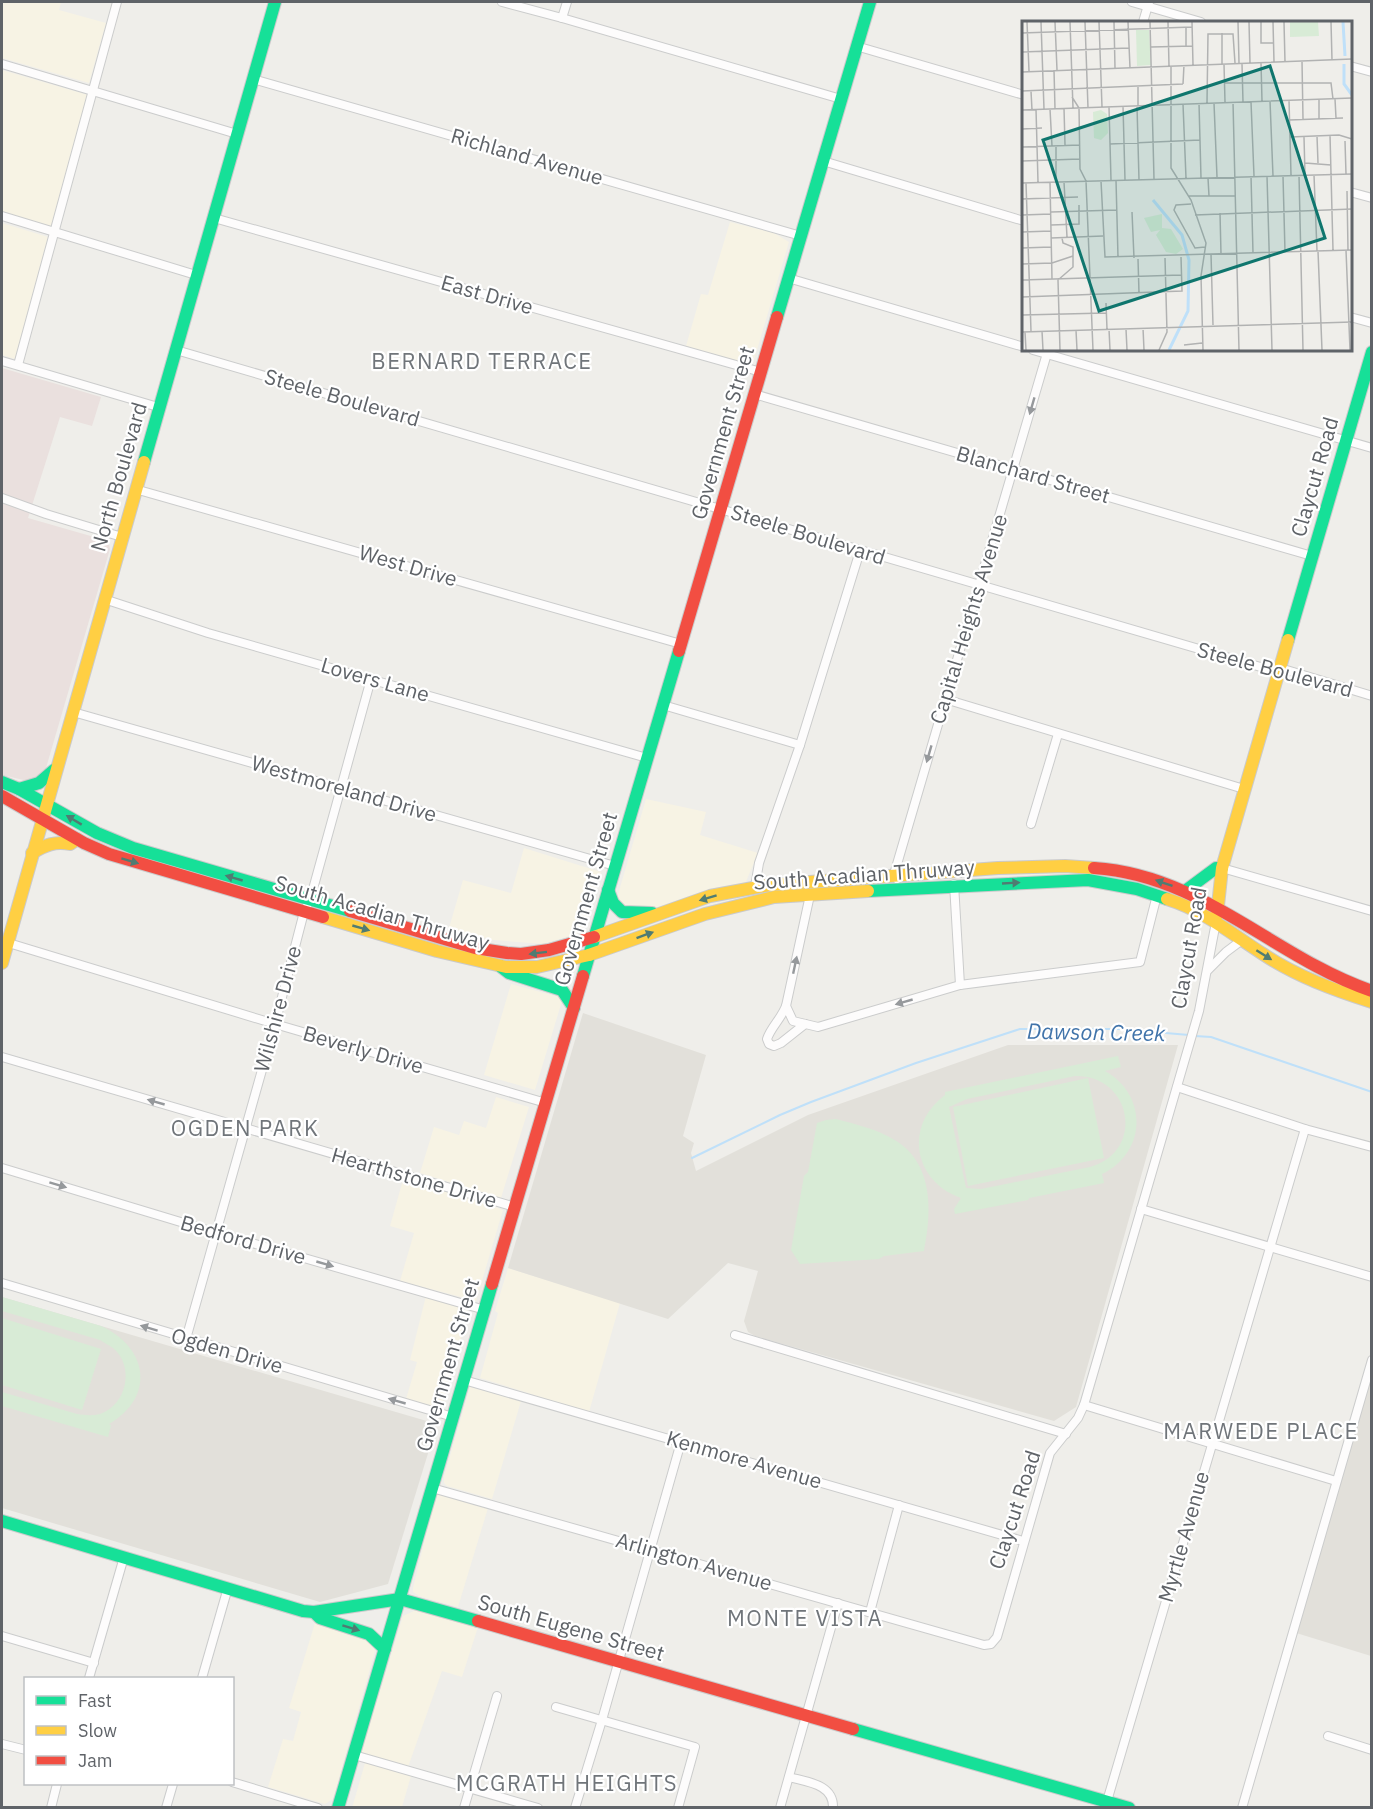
<svg xmlns="http://www.w3.org/2000/svg" width="1373" height="1809" font-family="'IBM Plex Sans',sans-serif">
<rect width="100%" height="100%" fill="#efeeea"/>
<!-- commercial -->
<g fill="#f7f3e4">
<polygon points="2,2 61,2 59,10 106,23 89,83 2,58"/>
<polygon points="2,70 88,95 51,226 2,212"/>
<polygon points="730,222 774,233 789,242 754,360 738,362 686,346 701,294 708,295"/>
<polygon points="2,223 48,237 15,359 2,355"/>
<polygon points="646,799 706,812 700,835 758,853 745,884 662,907 629,910 616,901"/>
<polygon points="524,848 601,872 586,924 576,934 543,944 493,940 449,928 463,880 511,893"/>
<polygon points="511,984 559,997 562,1001 535,1090 484,1075"/>
<polygon points="496,1097 529,1107 501,1198 420,1173 434,1127 459,1135 464,1121 486,1128"/>
<polygon points="406,1169 503,1210 476,1301 400,1281 414,1233 390,1226"/>
<polygon points="508,1268 620,1303 589,1412 480,1378 498,1313 495,1311"/>
<polygon points="426,1296 469,1311 441,1408 406,1399 417,1362 410,1360"/>
<polygon points="470,1387 521,1401 492,1499 447,1486 444,1483 444,1477"/>
<polygon points="436,1494 488,1508 458,1607 419,1596 413,1592 413,1588"/>
<polygon points="416,1610 478,1627 462,1677 442,1671 408,1767 361,1753 403,1616"/>
<polygon points="315,1623 371,1641 375,1651 333,1799 325,1804 268,1787 283,1739 293,1741 301,1712 289,1708"/>
<polygon points="365,1763 411,1776 402,1807 352,1808"/>
</g>
<!-- education -->
<g fill="#e2e0da">
<polygon points="583,1013 706,1055 683,1136 694,1143 691,1153 696,1171 808,1115 1008,1045 1178,1045 1076,1407 1054,1421 755,1336 748,1332 744,1321 758,1271 728,1263 668,1319 508,1268"/>
<polygon points="2,1297 437,1424 388,1584 320,1602 2,1508"/>
<polygon points="1371,1360 1371,1656 1293,1632"/>
</g>
<!-- medical -->
<polygon fill="#eae0de" points="2,368 101,397 92,426 60,417 28,518 108,541 110,549 46,768 39,779 28,781 2,775"/>
<!-- park -->
<g fill="#d8ebd6" fill-rule="evenodd">
<path d="M1118,1056L1121,1067L1105,1071C1148,1095 1147,1152 1102,1174L1104,1183L1029,1198L1028,1200L955,1214L954,1209L961,1198C914,1182 903,1126 945,1095V1092ZM1075,1076C1133,1075 1145,1152 1090,1167L981,1189L966,1188L949,1107L967,1099Z"/>
<polygon points="1088,1078 1104,1158 968,1186 953,1107"/>
<path d="M836,1119C855,1124 876,1129 893,1139C934,1162 932,1212 924,1251L884,1256L879,1259L800,1264L791,1250L804,1176L808,1172L817,1123L826,1120Z"/>
<path d="M2,1297L101,1326C148,1347 156,1397 109,1424L111,1425L108,1437L2,1406V1392L77,1414C85,1415 92,1416 100,1414C127,1405 135,1366 113,1348C109,1345 104,1343 100,1340L2,1311Z"/>
<polygon points="2,1318 101,1349 82,1410 2,1385"/>
</g>
<g fill="none" stroke-linecap="round" stroke-linejoin="round">
<!-- stream -->
<g stroke="#bfe0f9" stroke-width="2">
<polyline points="1195,1036 1211,1037 1372,1092"/>
<polyline points="692,1158 780,1115 811,1102 916,1063 1020,1029 1119,1029 1189,1035"/>
</g>
<!-- street casing -->
<g stroke="#cbcccc" stroke-width="10">
<g id="street">
<polyline points="502,2 562,18 841,99"/>
<polyline points="1132,2 1201,22"/>
<polyline points="562,18 567,2"/>
<polyline points="1143,22 1149,2"/>
<polyline points="856,46 1024,95"/>
<polyline points="2,64 237,134"/>
<polyline points="1350,66 1372,72"/>
<polyline points="253,79 801,236"/>
<polyline points="823,161 1024,221"/>
<polyline points="1350,192 1372,198"/>
<polyline points="2,216 196,275"/>
<polyline points="214,218 761,372"/>
<polyline points="788,278 1024,347"/>
<polyline points="1350,317 1372,323"/>
<polyline points="176,350 1264,668 1280,668 1372,696"/>
<polyline points="1033,350 1372,448"/>
<polyline points="2,361 158,407"/>
<polyline points="18,365 117,2"/>
<polyline points="754,394 1312,556"/>
<polyline points="135,489 681,644"/>
<polyline points="2,498 46,514 122,537"/>
<polyline points="104,599 208,633 647,758"/>
<polyline points="945,699 1244,789"/>
<polyline points="663,705 800,745"/>
<polyline points="73,712 615,866"/>
<polyline points="1031,824 1058,734"/>
<polyline points="1222,868 1372,911"/>
<polyline points="897,879 895,871 1048,350"/>
<polyline points="954,884 960,985"/>
<polyline points="755,887 759,863 800,745 860,551"/>
<polyline points="810,895 786,1006 793,1021 818,1027 960,985 1140,962 1157,895"/>
<polyline points="2,941 275,1024 546,1103"/>
<polyline points="1208,970 1226,952 1242,940"/>
<path d="M786,1006C781,1019 771,1027 767,1039L769,1044L774,1046L781,1043L805,1024"/>
<polyline points="2,1057 515,1207"/>
<polyline points="1177,1087 1305,1129 1372,1147"/>
<polyline points="2,1168 217,1233 485,1310"/>
<polyline points="1141,1209 1372,1277"/>
<polyline points="2,1283 453,1417"/>
<polyline points="735,1335 1066,1434"/>
<polyline points="186,1339 275,1024 304,912 310,900 371,679"/>
<polyline points="464,1380 1023,1541"/>
<polyline points="1084,1405 1336,1481"/>
<polyline points="432,1488 984,1645 991,1644 997,1637 1050,1453 1078,1418 1084,1405 1199,1011 1216,922"/>
<polyline points="870,1612 899,1505"/>
<polyline points="2,1636 94,1663"/>
<polyline points="89,1678 124,1557"/>
<polyline points="202,1678 227,1591"/>
<polyline points="556,1707 695,1747 678,1808"/>
<polyline points="1328,1736 1372,1750"/>
<polyline points="2,1744 26,1750"/>
<polyline points="354,1755 538,1808"/>
<path d="M789,1777C807,1782 834,1784 833,1808"/>
<polyline points="232,1782 318,1808"/>
<polyline points="51,1808 57,1784"/>
<polyline points="166,1808 173,1784"/>
<polyline points="464,1808 497,1696"/>
<polyline points="575,1808 602,1720 681,1442"/>
<polyline points="780,1808 838,1603"/>
<polyline points="1105,1808 1305,1129"/>
<polyline points="1242,1808 1372,1360"/>
</g>
</g>
<!-- fast casing -->
<g stroke="#cacacb" stroke-width="14">
<g id="fast">
<polyline points="777,317 870,2"/>
<polyline points="144,462 275,2"/>
<polyline points="1288,640 1372,352"/>
<polyline points="2,782 19,789 97,833 133,848 350,911"/>
<polyline points="19,789 39,783 54,770"/>
<polyline points="608,890 613,903 622,912 652,913"/>
<polyline points="868,891 1088,880 1137,889 1167,899"/>
<polyline points="1185,891 1216,868 1222,868"/>
<polyline points="500,966 509,973 562,990 574,1008"/>
<polyline points="583,976 679,651"/>
<polyline points="2,1521 303,1611 314,1612 400,1599 478,1621"/>
<polyline points="314,1612 320,1618 369,1634 385,1649"/>
<polyline points="853,1729 1129,1808"/>
<polyline points="338,1808 492,1284"/>
</g>
</g>
<!-- slow casing -->
<g stroke="#cacacb" stroke-width="14">
<g id="slow">
<path d="M32,853C45,845 55,841 70,844L77,839"/>
<path d="M1167,899C1203,910 1232,934 1263,954C1296,976 1334,990 1372,1002"/>
<polyline points="1217,915 1222,868 1288,640"/>
<polyline points="323,917 437,951 506,967 537,967 589,955"/>
<polyline points="594,937 710,896 769,885 998,868 1065,866 1094,868"/>
<polyline points="589,955 705,914 774,897 868,891"/>
<polyline points="2,963 144,462"/>
</g>
</g>
<!-- jam casing -->
<g stroke="#cacacb" stroke-width="14">
<g id="jam">
<polyline points="679,651 777,317"/>
<polyline points="2,796 84,843 109,854 323,917"/>
<path d="M1094,868C1203,875 1273,957 1372,991"/>
<polyline points="350,911 475,948 507,953 521,954 549,950 594,937"/>
<polyline points="492,1284 583,976"/>
<polyline points="478,1621 853,1729"/>
</g>
</g>
<!-- street -->
<use href="#street" stroke="#fdfcfc" stroke-width="8"/>
<!-- fast -->
<use href="#fast" stroke="#16e098" stroke-width="12"/>
<!-- slow -->
<use href="#slow" stroke="#ffcf43" stroke-width="12"/>
<!-- jam -->
<use href="#jam" stroke="#f24e42" stroke-width="12"/>
</g>
<!-- one-way arrows -->
<defs><path id="oneway-solid" d="M-6-.8H1V-3.2L6.5 0L1 3.2V.8H-6Z" transform="scale(1.5)"/></defs>
<g fill="#96999c">
<use href="#oneway-solid" transform="translate(1032 406) rotate(106)"/>
<use href="#oneway-solid" transform="translate(929 754) rotate(106)"/>
<use href="#oneway-solid" transform="translate(795 965) rotate(-78)"/>
<use href="#oneway-solid" transform="translate(904 1002) rotate(164)"/>
<use href="#oneway-solid" transform="translate(156 1102) rotate(-164)"/>
<use href="#oneway-solid" transform="translate(58 1185) rotate(17)"/>
<use href="#oneway-solid" transform="translate(325 1264) rotate(16)"/>
<use href="#oneway-solid" transform="translate(149 1328) rotate(-163)"/>
<use href="#oneway-solid" transform="translate(397 1401) rotate(-164)"/>
</g>
<g fill="#507c72">
<use href="#oneway-solid" transform="translate(74 820) rotate(-149)"/>
<use href="#oneway-solid" transform="translate(130 861) rotate(17)"/>
<use href="#oneway-solid" transform="translate(234 878) rotate(-164)"/>
<use href="#oneway-solid" transform="translate(1011 883) rotate(-3)"/>
<use href="#oneway-solid" transform="translate(1164 883) rotate(-161)"/>
<use href="#oneway-solid" transform="translate(708 898) rotate(163)"/>
<use href="#oneway-solid" transform="translate(361 928) rotate(16)"/>
<use href="#oneway-solid" transform="translate(645 935) rotate(-20)"/>
<use href="#oneway-solid" transform="translate(538 953) rotate(173)"/>
<use href="#oneway-solid" transform="translate(1264 955) rotate(32)"/>
<use href="#oneway-solid" transform="translate(351 1628) rotate(17)"/>
</g>
<g text-anchor="middle" stroke-width="4.5" stroke-linejoin="round" paint-order="stroke">
<!-- street labels -->
<g font-size="21" fill="#5f6368" stroke="#fff">
<text transform="translate(527 157) rotate(16)" y="7">Richland Avenue</text>
<text transform="translate(487 295) rotate(16)" y="7">East Drive</text>
<text transform="translate(342 398) rotate(16)" y="7">Steele Boulevard</text>
<text transform="translate(723 433) rotate(-74)" y="7">Government Street</text>
<text transform="translate(1033 475) rotate(16)" y="7">Blanchard Street</text>
<text transform="translate(119 477) rotate(-74)" y="7">North Boulevard</text>
<text transform="translate(1315 477) rotate(-74)" y="7">Claycut Road</text>
<text transform="translate(808 535) rotate(17)" y="7">Steele Boulevard</text>
<text transform="translate(408 566) rotate(16)" y="7">West Drive</text>
<text transform="translate(969 619) rotate(-73)" y="7">Capital Heights Avenue</text>
<text transform="translate(1275 670) rotate(15)" y="7">Steele Boulevard</text>
<text transform="translate(375 680) rotate(16)" y="7">Lovers Lane</text>
<text transform="translate(344 789) rotate(16)" y="7">Westmoreland Drive</text>
<text transform="translate(864 875) rotate(-4)" y="7">South Acadian Thruway</text>
<text transform="translate(586 899) rotate(-74)" y="7">Government Street</text>
<text transform="translate(382 913) rotate(16)" y="7">South Acadian Thruway</text>
<text transform="translate(1189 948) rotate(-80)" y="7">Claycut Road</text>
<text transform="translate(278 1009) rotate(-75)" y="7">Wilshire Drive</text>
<text transform="translate(363 1050) rotate(16)" y="7">Beverly Drive</text>
<text transform="translate(414 1178) rotate(16)" y="7">Hearthstone Drive</text>
<text transform="translate(243 1240) rotate(16)" y="7">Bedford Drive</text>
<text transform="translate(227 1351) rotate(16)" y="7">Ogden Drive</text>
<text transform="translate(448 1365) rotate(-74)" y="7">Government Street</text>
<text transform="translate(744 1460) rotate(16)" y="7">Kenmore Avenue</text>
<text transform="translate(1015 1510) rotate(-72)" y="7">Claycut Road</text>
<text transform="translate(1184 1537) rotate(-74)" y="7">Myrtle Avenue</text>
<text transform="translate(694 1562) rotate(16)" y="7">Arlington Avenue</text>
<text transform="translate(571 1628) rotate(16)" y="7">South Eugene Street</text>
</g>
<!-- neighbourhood labels -->
<g font-size="22" letter-spacing="1.5" fill="#70757a" stroke="#fff">
<text x="482" y="369">BERNARD TERRACE</text>
<text x="245" y="1136">OGDEN PARK</text>
<text x="1261" y="1439">MARWEDE PLACE</text>
<text x="805" y="1626">MONTE VISTA</text>
<text x="567" y="1791">MCGRATH HEIGHTS</text>
</g>
<!-- water labels -->
<g font-size="22" font-style="italic" fill="#4174aa" stroke="#fff">
<text transform="translate(1096 1032) rotate(1)" y="8">Dawson Creek</text>
</g>
</g>
<!-- overview -->
<g transform="translate(1022 21)">
<rect width="330" height="330" fill="#efeeea"/>
<path d="M268,1H296L297,15L268,16ZM114,9H127L129,44L115,45ZM79,89L85,93L86,112L79,119L72,117L71,91ZM140,193V207L149,208L161,228L154,233L144,231L134,214L138,209L129,211L122,197Z" fill="#d8ebd6"/>
<path fill="none" stroke="#bfe0f9" stroke-width="3" d="M321,1L323,35M322,43V63L330,74M131,179L160,214L167,239L166,290L147,329"/>
<path fill="none" stroke="#b1b2b2" stroke-width="1.5" d="M5,1L7,50M19,1L22,88M33,1L35,49M48,1L51,87M63,1L66,87M77,1L80,86M92,1L93,47M106,1L108,47M128,1L132,158M146,1L147,45M170,1L171,44M216,1L217,42M227,1L228,42M239,1V22H252M251,1L252,41M262,1L263,41M309,1L310,39M164,6V25M0,12L170,6M200,12V43M129,26L171,25M0,31L107,27M280,40L281,98M239,42L240,80M202,43L203,81M220,43L221,81M149,45V147L169,179L184,222L179,255L181,329M32,49L33,88M0,51L330,38M203,62H309L311,78M161,63L162,44M116,66V85M0,70L161,63M9,70L10,89M50,76L57,87L58,148L64,160L71,329M297,78V98M313,78L314,97M267,79L269,154M248,80L251,155M211,81L217,329M229,81L232,155M177,82L179,157M185,82L186,13H211L213,42M192,82L195,156M161,83L164,157M101,85L103,159M115,85L117,159M87,86L89,159M42,87L43,124M14,88L16,161M28,88L30,125M0,89L330,77M267,99L321,97M0,108L20,107M308,114L311,229M295,115L296,142M268,116L317,114L330,118M282,116L283,154M323,120L324,153M88,123L178,119M34,125V161M0,126L58,124M0,140L58,138M283,142L309,144M277,154L281,329M292,154L295,230M229,155L231,232M245,155L250,329M261,155L263,231M186,157L187,175M94,159L96,236M79,160L83,236L330,229M28,161L30,258M42,161L45,216M0,162L330,153M4,162L9,310M325,170L326,229M167,175H214M0,178L56,176M169,183L154,184L152,189L173,227L183,226M29,191L95,189M110,191L112,237M198,192L199,233M0,194L29,193M173,194L330,188M29,204L57,203V184M0,211L29,210M29,217L81,215M0,227L29,226M324,229L328,329M296,230L300,329M189,233L191,304M116,238L117,272M0,243L30,242L51,235M0,259L159,254M0,276L160,270L159,236M84,282L85,308M0,294L84,292M121,307L122,329M87,308L88,329M104,308L105,329M54,309L55,329M20,310L21,329M0,311L330,301M3,311L4,329M162,324L180,322M38,329L36,259L51,246V226L41,222L40,217M137,329L145,311L143,237"/>
<path fill="#0f766e" fill-opacity="0.15" stroke="#0f766e" stroke-width="3" d="M248,45L303,217L77,290L21,119Z"/>
<rect width="330" height="330" fill="none" stroke="#5f6368" stroke-width="3"/>
</g>
<!-- border -->
<rect width="1373" height="1809" fill="none" stroke="#5f6368" stroke-width="6"/>
<!-- legend -->
<rect x="24" y="1677" width="210" height="108" fill="#ffffff" stroke="#bfc1c3" stroke-width="1.5"/>
<rect x="36" y="1696" width="30" height="9" fill="#16e098" stroke="#bfc1c3" stroke-width="1.5"/>
<text x="78" y="1707" font-size="18" fill="#5f6368">Fast</text>
<rect x="36" y="1726" width="30" height="9" fill="#ffcf43" stroke="#bfc1c3" stroke-width="1.5"/>
<text x="78" y="1737" font-size="18" fill="#5f6368">Slow</text>
<rect x="36" y="1756" width="30" height="9" fill="#f24e42" stroke="#bfc1c3" stroke-width="1.5"/>
<text x="78" y="1767" font-size="18" fill="#5f6368">Jam</text>
</svg>
